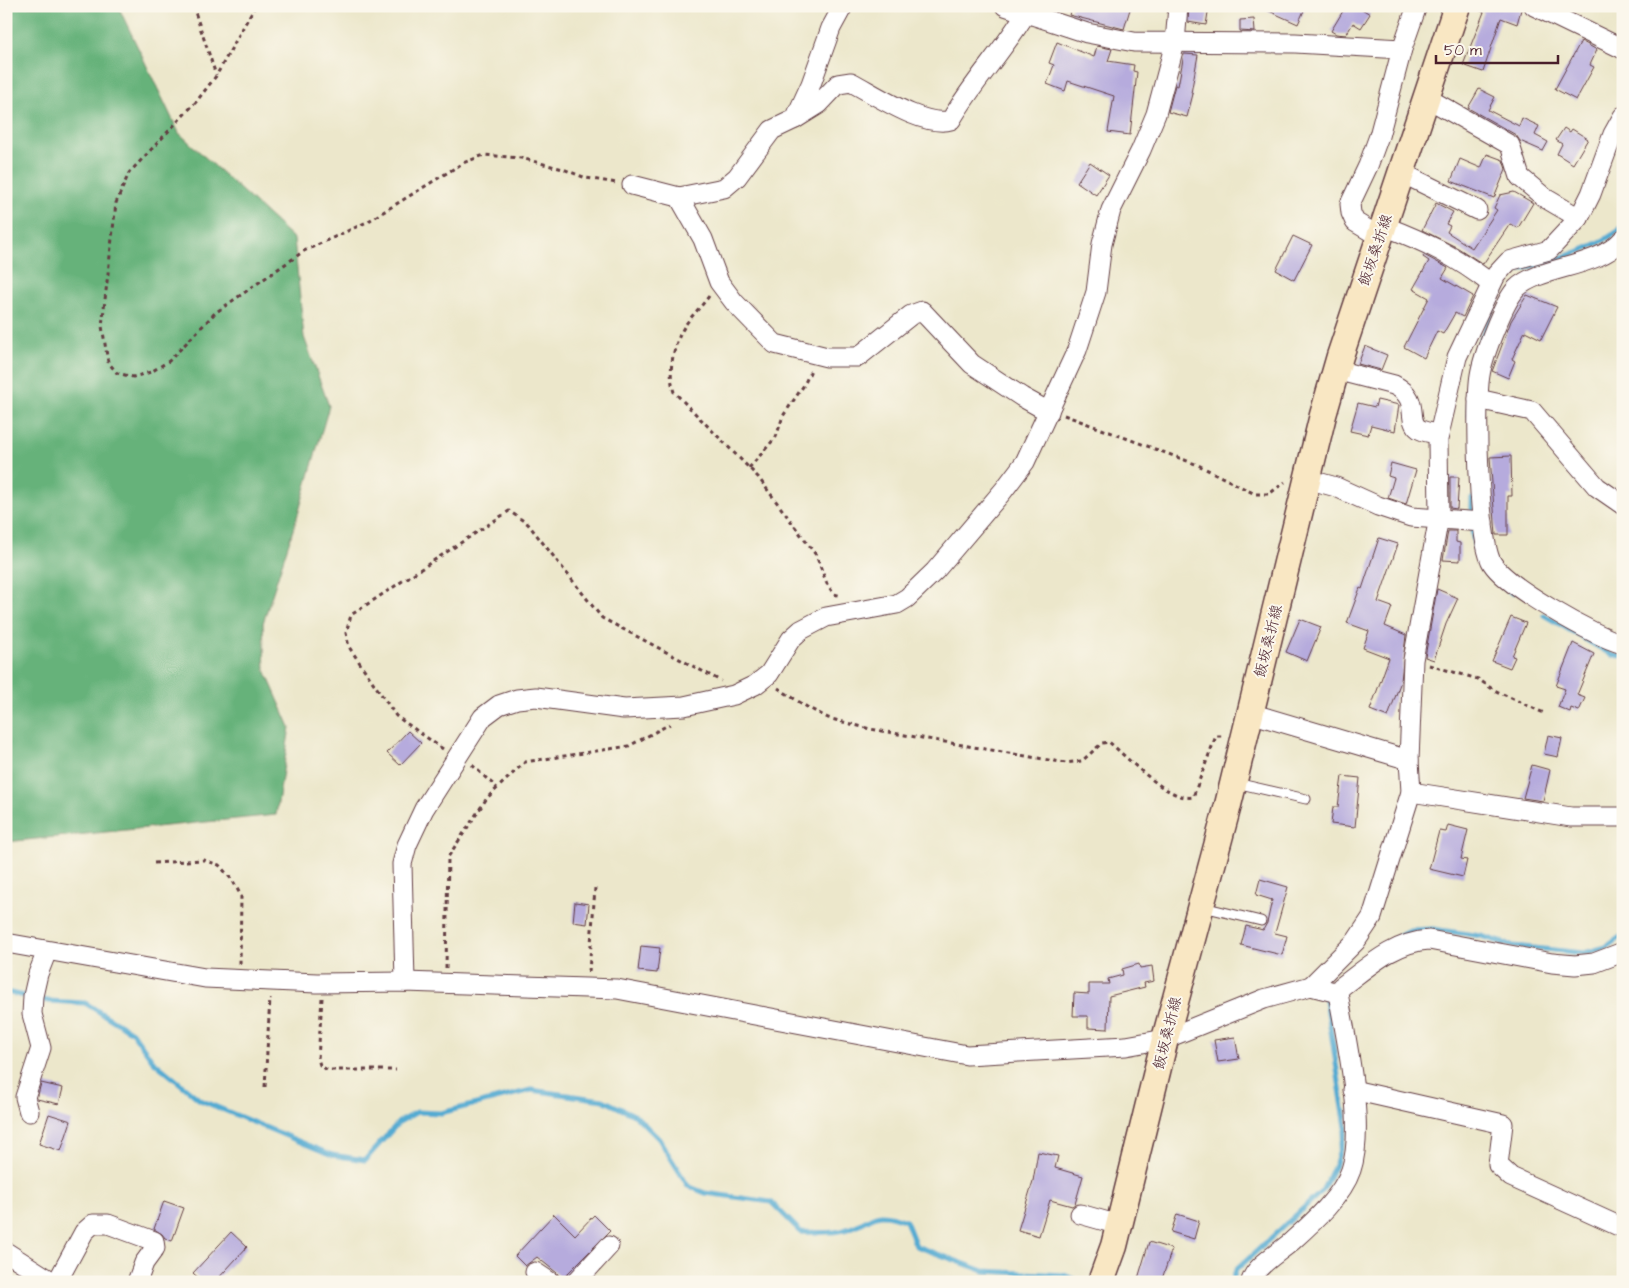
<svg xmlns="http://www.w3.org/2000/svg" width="1629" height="1288" font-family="'Architects Daughter','Klee One',sans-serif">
<rect width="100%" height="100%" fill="#fbf7ec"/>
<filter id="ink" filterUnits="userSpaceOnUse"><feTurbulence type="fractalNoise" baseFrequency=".02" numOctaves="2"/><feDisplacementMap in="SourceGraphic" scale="10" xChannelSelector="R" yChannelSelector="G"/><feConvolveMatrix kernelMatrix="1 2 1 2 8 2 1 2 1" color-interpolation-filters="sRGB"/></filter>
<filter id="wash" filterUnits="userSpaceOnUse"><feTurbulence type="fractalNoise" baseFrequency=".0096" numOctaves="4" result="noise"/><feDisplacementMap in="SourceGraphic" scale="20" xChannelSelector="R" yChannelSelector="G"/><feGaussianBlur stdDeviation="1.12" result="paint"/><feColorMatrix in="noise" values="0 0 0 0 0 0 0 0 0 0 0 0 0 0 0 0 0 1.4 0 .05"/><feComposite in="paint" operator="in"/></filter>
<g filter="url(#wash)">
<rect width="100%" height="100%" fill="#ece7cb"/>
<!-- forest -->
<polygon fill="#66b27a" stroke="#586852" points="6,6 118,6 179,133 294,239 304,337 329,406 299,511 263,623 265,670 290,727 276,815 6,842"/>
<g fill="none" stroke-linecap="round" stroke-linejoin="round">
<!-- stream -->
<g stroke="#55abd2" stroke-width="5">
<path d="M1469,415C1468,360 1484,327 1507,279L1513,272C1543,263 1601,249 1623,226"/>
<polyline points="1472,498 1472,517"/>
<path d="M1472,525C1473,560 1484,575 1512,593"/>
<polyline points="1544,615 1612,655 1623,657"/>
<polyline points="1380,948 1410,930 1433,929 1481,936 1513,946 1584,953 1606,947 1623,935"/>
<path d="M6,992L48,1001L85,1003L132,1032L153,1061L200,1100L332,1155L365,1160L399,1122L417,1112L441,1113L531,1090L603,1100L636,1116L659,1139L688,1186L705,1193L771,1202L801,1232C814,1232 832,1234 844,1230C876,1221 870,1207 906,1221L916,1246L984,1271L1064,1275L1081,1282"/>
<polyline points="1232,1282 1236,1270 1322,1191 1336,1163 1346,1127 1325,993"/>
</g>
</g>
<g id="blocks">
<!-- building -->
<g fill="#b6abdd">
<polygon points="1072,6 1131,6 1124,29 1069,15"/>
<polygon points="1189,6 1209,6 1206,25 1188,22"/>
<polygon points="1258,6 1306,6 1298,24"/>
<polygon points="1346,6 1357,6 1370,14 1361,28 1353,23 1346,35 1336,34 1331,31"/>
<polygon points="1473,6 1522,6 1517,24 1501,18 1483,72 1463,65 1484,12 1473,8"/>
<polygon points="1254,19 1255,32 1240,31 1240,20"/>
<polygon points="1581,41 1597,50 1590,65 1594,67 1576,100 1555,89"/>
<polygon points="1057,42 1094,57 1097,46 1112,49 1108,61 1134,65 1133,71 1137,72 1130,135 1108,132 1114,96 1068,81 1065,91 1047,84 1054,65 1049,63"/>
<polygon points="1184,54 1198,55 1191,93 1193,94 1187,117 1168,112 1175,85 1178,86"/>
<polygon points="1479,89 1495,97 1488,110 1519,126 1522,118 1539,126 1535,135 1548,142 1543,151 1520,141 1516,135 1468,108"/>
<polygon points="1564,128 1570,132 1572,129 1588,139 1573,164 1557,154 1562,144 1556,140"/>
<polygon points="1487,154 1503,160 1506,169 1494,198 1451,181 1460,159 1481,168"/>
<polygon points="1090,162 1109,175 1096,195 1077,182"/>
<polygon points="1514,192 1533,203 1518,228 1510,224 1483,264 1458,248 1422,230 1436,203 1453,212 1446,224 1450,226 1447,232 1472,248 1497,210 1494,208 1500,195"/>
<polygon points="1293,236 1312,245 1294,280 1276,270"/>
<polygon points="1424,255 1448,268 1442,278 1473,296 1463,317 1455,313 1443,334 1437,331 1424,358 1404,347 1429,298 1413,289 1429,261 1423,257"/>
<polygon points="1527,295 1557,307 1541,339 1525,331 1512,359 1515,361 1508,378 1492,371 1493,369 1511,321"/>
<polygon points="1365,346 1387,355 1381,370 1358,364"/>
<polygon points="1377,400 1399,405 1395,431 1371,425 1368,435 1350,431 1358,403 1375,407"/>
<polygon points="1511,456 1512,496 1508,496 1508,535 1496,535 1490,457"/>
<polygon points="1391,463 1416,470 1406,504 1388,498 1394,478 1388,476"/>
<polygon points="1450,477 1459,477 1457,509 1450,508"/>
<polygon points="1448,531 1456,531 1456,542 1460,543 1460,561 1443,560"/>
<polygon points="1379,538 1398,544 1378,602 1392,607 1385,626 1406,635 1401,681 1388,717 1370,710 1389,658 1363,648 1369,631 1347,623 1360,588 1362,589"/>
<polygon points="1437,589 1458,598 1446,624 1434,660 1425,657"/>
<polygon points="1511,617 1526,623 1512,656 1515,657 1510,668 1492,661"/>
<polygon points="1300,619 1321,627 1307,661 1286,652"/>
<polygon points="1573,643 1594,654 1577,695 1585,698 1579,711 1571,708 1570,712 1558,707 1565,689 1556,686"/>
<polygon points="408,731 421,743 400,765 387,753"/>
<polygon points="1548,735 1562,738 1558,757 1544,754"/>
<polygon points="1532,765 1550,770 1543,801 1523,798"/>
<polygon points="1342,776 1360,778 1355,827 1331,824 1333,807 1338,807"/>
<polygon points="1448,825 1468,830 1461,859 1467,860 1463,877 1429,869 1439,831 1446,832"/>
<polygon points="1260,879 1288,887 1275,933 1287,936 1282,955 1241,945 1246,926 1263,930 1267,923 1272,900 1256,895"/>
<polygon points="575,902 589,904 587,924 573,922"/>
<polygon points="641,946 660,948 657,973 638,971"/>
<polygon points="1139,964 1140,968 1152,966 1154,981 1144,983 1145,987 1109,996 1108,1029 1088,1028 1088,1016 1073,1016 1074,993 1089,994 1089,984 1109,984 1108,979 1123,975 1122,969"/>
<polygon points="1235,1037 1239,1059 1218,1062 1214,1040"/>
<polygon points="41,1083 63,1088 59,1104 37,1099"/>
<polygon points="49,1114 71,1121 61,1151 39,1144"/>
<polygon points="1038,1152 1058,1156 1055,1168 1083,1176 1075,1204 1072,1206 1050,1200 1039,1236 1018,1230 1033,1181"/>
<polygon points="164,1201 184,1208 172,1241 165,1238 162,1234 154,1229"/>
<polygon points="554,1214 575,1235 594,1215 610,1231 561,1280 557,1273 537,1257 525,1266 515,1256"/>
<polygon points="1177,1214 1199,1221 1194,1239 1171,1232"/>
<polygon points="231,1232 247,1247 215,1282 203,1282 193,1273"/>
<polygon points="1149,1242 1172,1249 1161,1282 1137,1282"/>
</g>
</g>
</g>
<g filter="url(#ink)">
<use href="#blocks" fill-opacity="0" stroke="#623d43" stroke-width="1"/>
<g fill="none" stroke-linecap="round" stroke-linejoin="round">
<!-- lane casing -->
<g stroke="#623d43" stroke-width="11">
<g id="lane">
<polyline points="1236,783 1306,799"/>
<polyline points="1203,907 1261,921"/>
</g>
</g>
<!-- street casing -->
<g stroke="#623d43" stroke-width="21">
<g id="street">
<polyline points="1005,6 1087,33 1134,42 1295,43 1402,49"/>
<polyline points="1534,6 1623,49"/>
<polyline points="1427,98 1510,145 1520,177 1545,198 1579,218"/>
<path d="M795,119L819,104L838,84L851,82C876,95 924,128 951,120C973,82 1003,51 1026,13"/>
<polyline points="1402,173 1477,210"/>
<polyline points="632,185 679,197 703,239 719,282 734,302 775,344 827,357 858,357 911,315 922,311 972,364 1022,397 1049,412"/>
<polyline points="679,197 724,188 737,177 772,130 795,119 811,84 831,28 843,6"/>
<path d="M1384,226C1423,241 1458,257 1491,284"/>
<polyline points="1380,237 1355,222 1351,213 1350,204 1368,166 1379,136 1402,49 1417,6"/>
<path d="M1623,239C1599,268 1540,266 1517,288C1504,301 1483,356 1480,375C1475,404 1478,541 1492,563C1507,587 1594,636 1623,644"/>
<path d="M1336,370L1394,385C1422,399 1405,419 1419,429C1424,432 1433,433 1439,435"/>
<polyline points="1478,399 1532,411 1597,487 1623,505"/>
<polyline points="1307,479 1336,487 1378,506 1411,517 1483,522"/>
<polyline points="1250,713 1409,760"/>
<polyline points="1411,792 1571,817 1623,817"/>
<polyline points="6,943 205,978 317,983 405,982 617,989 967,1055 1126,1046 1165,1039 1264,999 1311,986 1338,993"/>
<polyline points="405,982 402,864 407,845 424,809 483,717 499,705 517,699 536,697 624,709 684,706 734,695 755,685 769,674 791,639 801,630 826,617 897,604 907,598 935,571 1003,491 1025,462 1077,350 1096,292 1102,244 1111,210 1141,150 1156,114 1175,43 1178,6"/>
<polyline points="1311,986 1356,941 1372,917 1411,792 1409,760 1413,660 1439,517 1438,439 1457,357 1496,275 1509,261 1549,250 1579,218 1591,194 1613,134 1623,116"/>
<polyline points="1353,1090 1503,1124 1498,1165 1511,1177 1623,1228"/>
<polyline points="29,1112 25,1097 41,1048 32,1014 33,996 38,974 47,951"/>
<polyline points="1080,1214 1119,1225"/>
<polyline points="6,1252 53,1282"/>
<polyline points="535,1272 550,1282"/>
<polyline points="57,1282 84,1232 93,1224 108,1224 154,1241 155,1248 144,1263 137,1282"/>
<polyline points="576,1282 609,1246"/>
<path d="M1251,1282C1253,1267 1280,1252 1291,1242C1311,1224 1342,1197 1351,1170C1366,1126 1346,1039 1338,993L1341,987C1368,967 1394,942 1429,940L1552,963L1575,965L1594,963L1623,952"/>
</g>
</g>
<!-- secondary casing -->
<g stroke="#623d43" stroke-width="29">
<polyline id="secondary" points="1101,1282 1114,1246 1165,1039 1227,809 1323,415 1340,356 1457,6"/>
</g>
<!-- path -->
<g stroke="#623d43" stroke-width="3" stroke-dasharray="4 4" stroke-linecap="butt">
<polyline points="193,6 216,75"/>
<polyline points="255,6 216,76 196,102 129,173 116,203 102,326 108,362 117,373 133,377 151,372 169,361 215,313 304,251 367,222 463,163 484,155 521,158 563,169 586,178 617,183"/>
<path d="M709,296C702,306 693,314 686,324C674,342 667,371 674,392L758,477L816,555L827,584L834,594L841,596"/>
<polyline points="1064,415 1198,465 1255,494 1269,494 1285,482"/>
<polyline points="749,468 776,437 783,416 804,385 811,370"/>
<polyline points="1429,665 1478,679 1494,690 1546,714"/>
<path d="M778,688L807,707L828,718L870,729L1066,763L1082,761L1102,743L1109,742C1128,758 1169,802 1193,797L1216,736H1223"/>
<polyline points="443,749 396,716 349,647 346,633 351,615 509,511 528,524 602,618 721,681"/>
<polyline points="472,765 497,788"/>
<polyline points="154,863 204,860 219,865 233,881 241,896 240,964"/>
<polyline points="446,968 448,857 487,798 525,762 629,746 670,724"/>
<polyline points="589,972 595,888"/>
<polyline points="322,998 318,1059 320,1065 327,1070 396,1070"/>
<polyline points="265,1087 270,998"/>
</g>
<!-- lane -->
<use href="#lane" stroke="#fff" stroke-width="9"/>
<!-- street -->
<use href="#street" stroke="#fff" stroke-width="19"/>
<!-- secondary -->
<use href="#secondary" stroke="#f9e7c3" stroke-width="26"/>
</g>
</g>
<g text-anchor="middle" stroke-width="4" stroke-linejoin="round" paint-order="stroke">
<!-- street labels -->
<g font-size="15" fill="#4a1f2b" stroke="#fbf7ec">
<text transform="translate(1375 250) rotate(-71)" y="5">飯坂桑折線</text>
<text transform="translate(1268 641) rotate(-76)" y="5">飯坂桑折線</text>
<text transform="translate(1167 1033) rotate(-76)" y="5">飯坂桑折線</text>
</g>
</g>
<!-- margin -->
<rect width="1629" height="1288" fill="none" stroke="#fbf7ec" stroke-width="25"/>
<!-- scale -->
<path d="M1436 55v8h122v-8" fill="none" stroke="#4a1f2b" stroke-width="2.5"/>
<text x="1444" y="55" font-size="15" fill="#4a1f2b" stroke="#fbf7ec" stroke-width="4" paint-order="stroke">50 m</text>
</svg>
